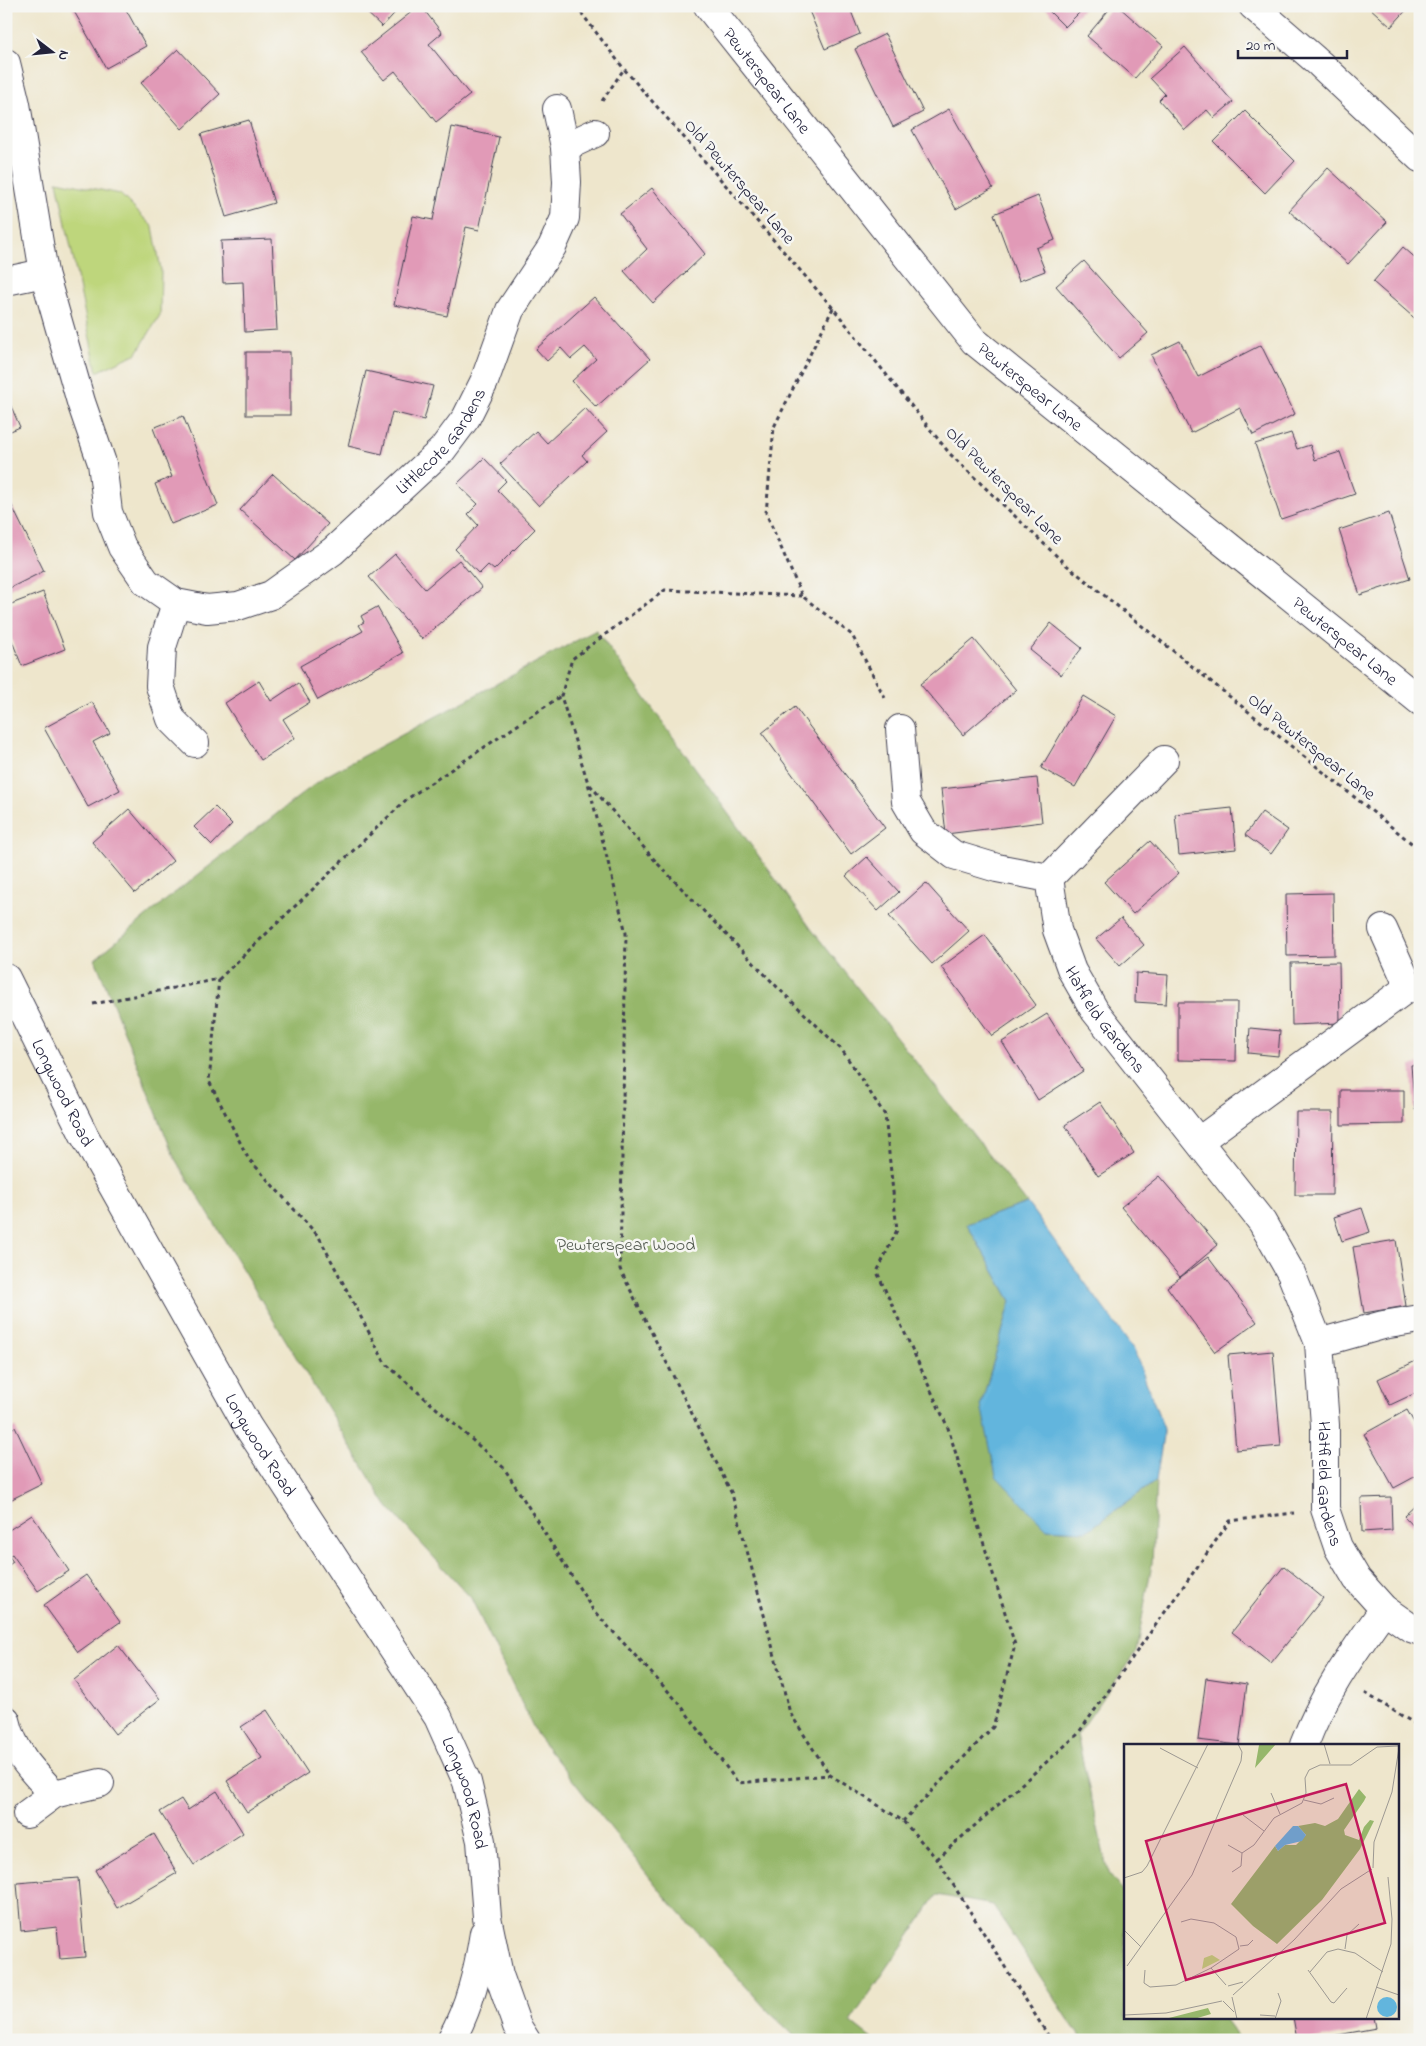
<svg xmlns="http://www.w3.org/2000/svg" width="1426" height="2046" font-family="'Indie Flower',sans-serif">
<rect width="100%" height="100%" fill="#f6f6f2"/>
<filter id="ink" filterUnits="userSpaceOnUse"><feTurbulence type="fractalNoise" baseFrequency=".02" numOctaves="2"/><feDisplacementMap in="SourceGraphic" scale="10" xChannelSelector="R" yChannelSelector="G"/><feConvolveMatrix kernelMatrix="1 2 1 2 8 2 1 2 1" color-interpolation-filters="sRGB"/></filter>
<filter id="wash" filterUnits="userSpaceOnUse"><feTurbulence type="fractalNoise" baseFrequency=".0096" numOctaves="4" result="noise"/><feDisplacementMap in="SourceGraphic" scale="20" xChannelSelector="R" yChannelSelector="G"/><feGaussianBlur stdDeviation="1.12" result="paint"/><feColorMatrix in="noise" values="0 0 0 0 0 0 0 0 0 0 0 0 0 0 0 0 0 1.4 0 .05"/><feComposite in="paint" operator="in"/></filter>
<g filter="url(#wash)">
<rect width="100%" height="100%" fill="#eee6cc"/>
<!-- green -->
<polygon fill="#bed67b" stroke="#707c5b" points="57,181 120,194 153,227 161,270 160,315 137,353 97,372"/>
<!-- forest -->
<polygon fill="#96b76b" stroke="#5c6c53" points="596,630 812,930 1027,1203 967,1224 1011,1301 981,1405 1047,1529 1087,1531 1156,1481 1152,1563 1136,1652 1077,1735 1108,1873 1125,1894 1125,2017 1223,2017 1240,2040 1082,2040 993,1905 937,1895 850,2022 873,2040 799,2040 767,2010 667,1899 537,1735 471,1598 387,1506 175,1159 95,959 172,895 324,777"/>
<!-- water -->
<polygon fill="#62b5dd" stroke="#426c8c" points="1027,1203 1134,1350 1164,1429 1156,1481 1087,1531 1047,1529 996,1476 981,1405 1011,1301 967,1224"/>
<g id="blocks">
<!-- building -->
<g fill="#e19ab7">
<polygon points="71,6 124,6 146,46 106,68"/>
<polygon points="360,6 401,6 382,27"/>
<polygon points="419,6 421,6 442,33 429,44 470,95 436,122 395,71 384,80 361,52"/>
<polygon points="807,6 849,6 860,34 825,49"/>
<polygon points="1044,6 1086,6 1065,27"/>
<polygon points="1112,6 1118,6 1163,46 1135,78 1087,36"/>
<polygon points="1368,6 1410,6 1391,27"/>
<polygon points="885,34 923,112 893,127 855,49"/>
<polygon points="1185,47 1233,102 1214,118 1207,110 1185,130 1159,100 1165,94 1150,78"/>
<polygon points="178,49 220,94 182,129 141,83"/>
<polygon points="949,109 993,188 956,209 912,130"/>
<polygon points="1245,111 1295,161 1265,193 1214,142"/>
<polygon points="249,120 274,203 226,217 201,134"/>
<polygon points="452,127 499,137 479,230 466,227 447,316 394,305 413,216 433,220"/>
<polygon points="1328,168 1387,222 1348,264 1289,211"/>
<polygon points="652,188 705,254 653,303 624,271 647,249 620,214"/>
<polygon points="1038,196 1055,240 1036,248 1045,271 1019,281 994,214"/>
<polygon points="272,239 277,330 245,332 243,282 223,283 221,241"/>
<polygon points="1403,247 1420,262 1420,323 1373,282"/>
<polygon points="1084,261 1148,333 1119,358 1056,286"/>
<polygon points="594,297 650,359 596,407 572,381 596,359 585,347 571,359 561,348 547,361 536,349"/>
<polygon points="1180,341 1198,377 1261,345 1295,414 1253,435 1240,408 1191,433 1151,355"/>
<rect x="246" y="352" width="44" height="63"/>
<polygon points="366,371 433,386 424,420 392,412 382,454 348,446"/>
<polygon points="10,404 20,427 6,433 6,406"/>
<polygon points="585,408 607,432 582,455 587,461 539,506 500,464 536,431 547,443"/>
<polygon points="183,416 218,505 171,524 155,484 172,477 153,428"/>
<polygon points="1291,433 1297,449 1310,445 1315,460 1340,452 1355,494 1281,519 1255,444"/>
<polygon points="484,458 506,481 497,490 535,529 494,570 488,565 479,574 455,549 478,525 468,514 478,504 457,484"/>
<polygon points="273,474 328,524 295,560 240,510"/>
<polygon points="9,500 44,571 6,590 6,501"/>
<polygon points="1389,513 1410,579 1360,595 1339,530"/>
<polygon points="395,554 425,589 459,560 482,588 422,639 369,577"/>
<polygon points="43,592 65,649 22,666 6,626 6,606"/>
<polygon points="377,607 403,653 318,700 300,666 363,631 359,625 364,622 361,616"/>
<polygon points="1051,623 1082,648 1061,675 1030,650"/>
<polygon points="974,639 1016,690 963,735 920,684"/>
<polygon points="259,681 271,701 298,683 310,702 283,719 295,738 261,760 225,703"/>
<polygon points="1083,696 1116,716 1075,787 1041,768"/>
<polygon points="92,702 110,733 93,742 120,790 88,807 44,728"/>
<polygon points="795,707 885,828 851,854 762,733"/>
<polygon points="1037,778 1042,822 946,834 941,789"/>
<polygon points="215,807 232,824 212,845 194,827"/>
<polygon points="1232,808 1236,849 1179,855 1175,814"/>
<polygon points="129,809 173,861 135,893 92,842"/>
<polygon points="1262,812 1288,830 1271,854 1245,835"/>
<polygon points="1150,841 1179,873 1133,914 1104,882"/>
<polygon points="867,857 899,892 878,911 846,876"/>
<polygon points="926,883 969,931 932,964 889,916"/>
<polygon points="1333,893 1334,955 1287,956 1286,894"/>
<polygon points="1121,918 1144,945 1120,966 1096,939"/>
<polygon points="985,935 1036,1005 992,1036 941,967"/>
<polygon points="1339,962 1340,1023 1292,1025 1291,963"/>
<polygon points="1136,973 1168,975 1166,1004 1135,1002"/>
<polygon points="1178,1002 1237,1002 1236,1061 1178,1060"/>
<polygon points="1047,1014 1083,1071 1038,1100 1002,1042"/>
<polygon points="1250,1028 1280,1031 1278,1056 1248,1053"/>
<polygon points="1420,1064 1420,1110 1415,1110 1411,1065"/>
<polygon points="1341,1090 1404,1090 1404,1124 1341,1125"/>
<polygon points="1100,1102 1134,1153 1098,1176 1065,1125"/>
<polygon points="1296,1112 1333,1112 1332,1195 1295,1195"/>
<polygon points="1159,1176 1218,1245 1180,1277 1121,1207"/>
<polygon points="1362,1208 1370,1232 1342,1241 1334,1217"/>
<polygon points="1396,1240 1406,1306 1364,1313 1353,1247"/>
<polygon points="1208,1257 1257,1322 1215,1352 1167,1287"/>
<polygon points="1273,1351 1281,1446 1236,1450 1228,1355"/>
<polygon points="1420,1359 1420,1391 1390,1405 1378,1379"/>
<polygon points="1407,1410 1420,1433 1420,1474 1394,1488 1364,1434"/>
<polygon points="15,1427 42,1484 6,1502 6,1431"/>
<polygon points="1391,1497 1392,1530 1362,1532 1361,1498"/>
<polygon points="1420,1501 1420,1533 1404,1516"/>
<polygon points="32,1515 69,1571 38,1591 12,1554 9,1556 13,1562 6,1567 6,1532"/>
<polygon points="1284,1566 1323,1598 1271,1663 1232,1632"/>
<polygon points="86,1575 120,1622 78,1652 44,1605"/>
<polygon points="118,1645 160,1699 115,1734 74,1680"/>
<polygon points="1206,1678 1247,1684 1239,1745 1198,1740"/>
<polygon points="267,1710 308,1773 247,1812 227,1781 262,1758 241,1727"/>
<polygon points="217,1791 243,1833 194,1865 160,1812 181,1799 188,1810"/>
<polygon points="154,1834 177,1873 117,1908 95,1870"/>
<polygon points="78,1878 85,1957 60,1959 57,1927 21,1931 17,1883"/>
<polygon points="1293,2017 1374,2017 1376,2028 1311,2040 1297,2040"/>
</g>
</g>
</g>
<g filter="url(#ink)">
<use href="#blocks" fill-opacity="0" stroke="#413f51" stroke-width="1"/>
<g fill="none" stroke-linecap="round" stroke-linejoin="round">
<!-- minor casing -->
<g stroke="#413f51" stroke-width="30">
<g id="minor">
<path id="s1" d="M708,6L974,341L1420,701"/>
<polyline points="1253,6 1320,64 1420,158"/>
<polyline points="6,63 16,104 44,273"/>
<polyline points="565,147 595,133"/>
<path id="s2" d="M6,281L44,273L81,402L102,463L108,512L122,547L146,582L176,603L207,609L238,606L271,595L333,551L442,450L466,418L484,382L510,310L552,247L565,218L567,182L565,147L557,109"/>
<polyline points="176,603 162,647 160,686 171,719 195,743"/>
<path id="s3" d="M900,729L906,802L923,831L954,855L997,868L1049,878L1057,930L1072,971L1095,1011L1262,1222L1291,1273L1319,1343L1325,1425V1509L1338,1547L1357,1579L1384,1609L1411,1628L1420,1631"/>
<polyline points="1049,878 1164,760"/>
<polyline points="1383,929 1409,987 1420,989"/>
<path id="s4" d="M6,978L84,1135L248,1427L438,1717L467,1782L481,1841L487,1917L499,1975L517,2026L526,2040"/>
<polyline points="1199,1141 1409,987"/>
<polyline points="1319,1343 1383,1325 1420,1319"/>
<path d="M6,1720C13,1752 32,1771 54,1794"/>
<path d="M1304,1745C1323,1694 1353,1653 1384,1609"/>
<polyline points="27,1814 54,1794 100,1783"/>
<path d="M451,2040C470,2006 478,1971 484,1933"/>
</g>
</g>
<!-- path -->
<g stroke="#413f51" stroke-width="3" stroke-dasharray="4 4" stroke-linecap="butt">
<polyline points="576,6 624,69 833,308 950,454 1064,563 1420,850"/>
<polyline points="602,101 624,69"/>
<polyline points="833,308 774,427 766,513 802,596 852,635 886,700"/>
<polyline points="802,596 665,590 572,659 561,696 588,783 626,933 620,1269 732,1494 790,1713 830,1775 903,1821 937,1859 1051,2040"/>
<polyline points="590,785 658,864 779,989 842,1050 885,1115 897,1230 877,1272 948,1428 1015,1645 993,1727 903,1821"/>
<polyline points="219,979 209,1081 248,1158 319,1237 385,1363 504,1468 593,1610 679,1703 738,1783 830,1775"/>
<polyline points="93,1004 219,979 407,799 561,696"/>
<polyline points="1365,1693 1420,1727"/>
<polyline points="937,1859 1077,1735 1230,1521 1294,1513"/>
</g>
<!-- minor -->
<use href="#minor" stroke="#fff" stroke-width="28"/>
</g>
</g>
<g text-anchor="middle" stroke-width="5" stroke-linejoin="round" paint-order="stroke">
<!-- street labels -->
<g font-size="18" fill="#22223b" stroke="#f6f6f2">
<text dy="6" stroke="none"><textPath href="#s1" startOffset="95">Pewterspear Lane</textPath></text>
<text transform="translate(740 181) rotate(49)" y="6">Old Pewterspear Lane</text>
<text dy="6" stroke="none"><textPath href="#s1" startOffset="500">Pewterspear Lane</textPath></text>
<text dy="6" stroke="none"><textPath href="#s2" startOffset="732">Littlecote Gardens</textPath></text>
<text transform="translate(1005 485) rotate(45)" y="6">Old Pewterspear Lane</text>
<text dy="6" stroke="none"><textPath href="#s1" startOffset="905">Pewterspear Lane</textPath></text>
<text transform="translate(1312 746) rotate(39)" y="6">Old Pewterspear Lane</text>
<text dy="6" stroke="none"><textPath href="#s3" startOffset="399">Hatfield Gardens</textPath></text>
<text dy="6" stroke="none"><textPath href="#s4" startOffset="128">Longwood Road</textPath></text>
<text dy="6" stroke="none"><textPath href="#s4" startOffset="532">Longwood Road</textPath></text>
<text dy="6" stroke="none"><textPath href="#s3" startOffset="931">Hatfield Gardens</textPath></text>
<text dy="6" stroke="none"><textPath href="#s4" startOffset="938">Longwood Road</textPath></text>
</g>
<!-- park labels -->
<g font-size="18" fill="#51584e" stroke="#f6f6f2">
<text x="626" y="1250">Pewterspear Wood</text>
</g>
</g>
<!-- overview -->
<g transform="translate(1124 1744)">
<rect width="275" height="275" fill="#eee6cc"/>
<path d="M88,211L96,216L78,225L80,214Z" fill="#bed67b"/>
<path d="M135,0H152L131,24L135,1ZM235,45L242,53L240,57L220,86L221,91L235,96L240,83L246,76L250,77L236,105L198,156L153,200L129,182L107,160L151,102L154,107L161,101H172L182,91L174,82L191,79L201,82L214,75ZM84,264L87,270L70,275H41Z" fill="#96b76b"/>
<path d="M169,82H174L182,91L178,97L161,101L154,107L151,102ZM253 263a10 10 0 1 1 20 0a10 10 0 1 1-20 0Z" fill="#62b5dd"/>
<path fill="none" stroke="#9c9892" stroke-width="1" d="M200,0L206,20M36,4L74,24M147,49L156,70M180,56L197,60L210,54M119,71L140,87M104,101L118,109M249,124L250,98L268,48L275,4M108,128L117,122L118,109L130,101L150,74L178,59L182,49L181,34L185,26L196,21H227L253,3L275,2M0,134L18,128L23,122L84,0M57,178L67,175L90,179L112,193L115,205L87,224L102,241M0,186L17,203M116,202L124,201L129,196M221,205L223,191L235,180M3,222L68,131L117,17L118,8L114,0M21,226L20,239L26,243L52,241L87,224M184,226L207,258L210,259L223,244M186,228L203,208L214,205L231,209L259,228M104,242L119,238M252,243L275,251M109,251L170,196L217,145L248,125M108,253L113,275M99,257L110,268M0,271L42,269L98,257M136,271L151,272M151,275L157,257L154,249M242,275L267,200L268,175L264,133"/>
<path fill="#c2185b" fill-opacity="0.15" stroke="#c2185b" stroke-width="2.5" d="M222,40L261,179L62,236L22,97Z"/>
<rect width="275" height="275" fill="none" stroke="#22223b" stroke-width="2.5"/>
</g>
<!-- margin -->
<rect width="1426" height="2046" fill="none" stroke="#f6f6f2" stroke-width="25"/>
<!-- north arrow -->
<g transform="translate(52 52) rotate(106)" stroke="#f6f6f2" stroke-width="4" paint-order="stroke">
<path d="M0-4L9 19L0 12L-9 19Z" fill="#22223b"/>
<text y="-8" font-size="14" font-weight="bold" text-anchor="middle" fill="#22223b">N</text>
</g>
<!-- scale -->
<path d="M1238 50v8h109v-8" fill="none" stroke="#22223b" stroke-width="2.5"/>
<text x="1246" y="50" font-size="15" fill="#22223b" stroke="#f6f6f2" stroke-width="4" paint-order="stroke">20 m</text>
</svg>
